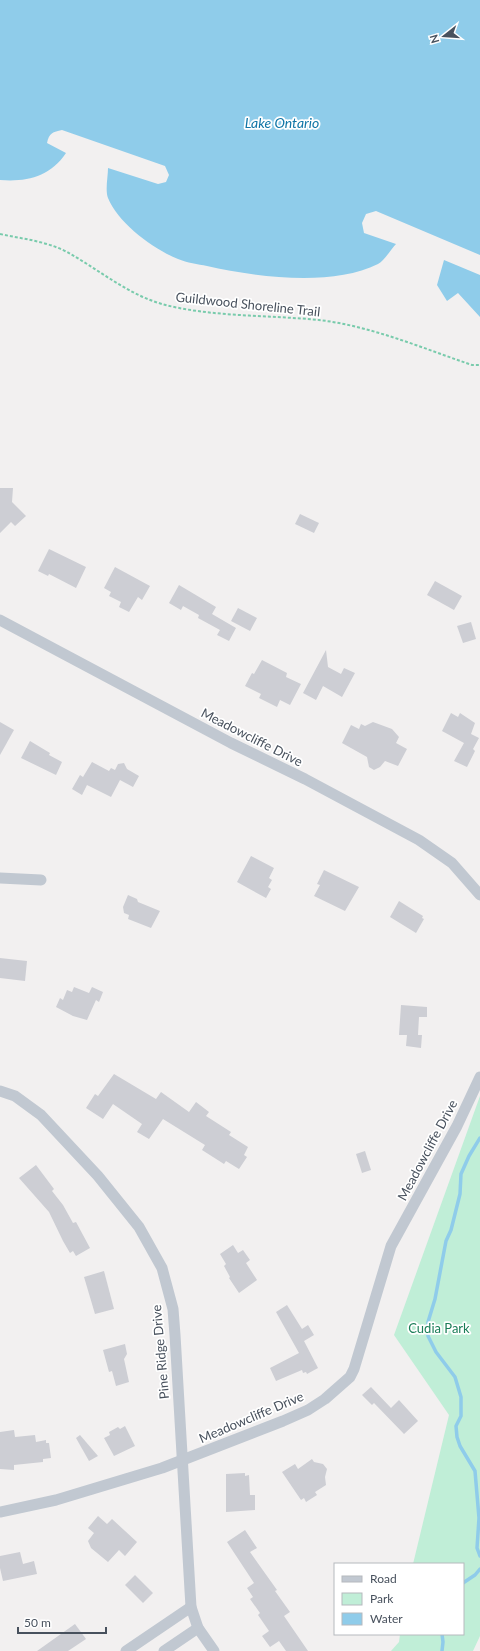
<svg xmlns="http://www.w3.org/2000/svg" width="480" height="1651" font-family="Lato,sans-serif">
<rect width="100%" height="100%" fill="#f2f0f0"/>
<!-- green -->
<polygon fill="#c0eed7" points="480,1096 480,1636 473,1651 391,1651 399,1642 400,1634 463,1634 463,1564 413,1564 449,1415 394,1335"/>
<!-- water -->
<g fill="#8fccea">
<path d="M0,0H480V255L376,211L366,214L362,223L364,233L396,244C391,249 385,260 378,264C332,287 256,277 207,266C198,264 187,263 178,259C153,249 118,223 108,198C105,190 108,177 108,168L158,184L166,182L169,175L165,166L62,130C53,132 49,133 47,143L66,153C50,177 27,182 0,180Z"/>
<polygon points="444,260 480,275 480,317 458,293 447,301 437,285"/>
</g>
<g fill="none" stroke-linecap="round" stroke-linejoin="round">
<!-- stream -->
<g stroke="#8fccea" stroke-width="3.5">
<polyline points="480,1138 469,1156 461,1174 460,1194 451,1230 446,1241 435,1299 428,1322 428,1336 436,1352 455,1377 461,1397 461,1416 456,1426 457,1437 460,1446 475,1471 479,1518 477,1548 480,1556"/>
<polyline points="463,1583 475,1575 480,1569"/>
<polyline points="442,1634 443,1642 442,1651"/>
</g>
</g>
<!-- building -->
<g fill="#cdced4">
<polygon points="0,488 13,488 12,502 26,516 15,526 11,522 0,533"/>
<polygon points="300,514 319,523 314,533 295,524"/>
<polygon points="49,549 86,567 76,588 49,574 48,576 38,571"/>
<polygon points="115,567 150,586 142,600 138,597 129,612 119,607 121,602 109,596 111,592 104,588"/>
<polygon points="435,581 462,596 454,610 427,595"/>
<polygon points="179,585 216,607 212,614 236,628 229,641 217,635 220,630 198,618 199,615 183,606 181,610 169,603"/>
<polygon points="238,608 257,618 250,631 231,621"/>
<polygon points="471,622 476,639 463,643 457,626"/>
<polygon points="326,650 328,667 341,674 344,668 355,673 342,697 323,686 316,700 303,693"/>
<polygon points="262,660 287,673 286,677 301,684 290,705 280,700 277,707 259,698 261,694 245,686 252,673 254,674"/>
<polygon points="451,713 458,717 460,713 475,723 471,734 479,738 473,749 475,751 467,767 454,761 464,743 442,731"/>
<polygon points="0,722 14,730 0,755"/>
<polygon points="373,722 392,729 399,737 396,743 407,749 398,766 385,761 380,767 374,770 369,767 367,757 342,743 351,725 359,729 361,724 365,726"/>
<polygon points="30,741 50,753 49,755 62,762 56,775 21,758"/>
<polygon points="92,762 109,771 111,768 115,770 118,764 124,763 127,769 139,776 133,787 120,780 111,797 87,785 82,795 72,789 80,775 83,777"/>
<polygon points="251,856 274,868 269,878 272,880 268,887 271,889 266,898 237,882"/>
<polygon points="324,870 359,887 345,911 314,896 320,885 317,884"/>
<polygon points="128,895 137,899 138,902 160,911 151,928 128,919 129,915 124,913 123,907"/>
<polygon points="399,901 423,916 422,918 424,919 416,933 390,917"/>
<polygon points="0,958 27,961 25,981 0,978"/>
<polygon points="74,987 89,993 92,987 103,992 99,1002 96,1000 87,1020 73,1016 56,1007 60,998 63,1000 67,990 72,992"/>
<polygon points="401,1005 427,1007 427,1017 419,1017 418,1035 422,1035 421,1048 406,1046 407,1035 399,1035"/>
<polygon points="114,1074 156,1099 161,1092 189,1112 196,1102 209,1112 206,1116 231,1132 229,1135 248,1147 244,1155 247,1157 239,1169 226,1161 224,1164 202,1150 205,1145 163,1119 149,1139 137,1132 142,1124 113,1104 103,1119 86,1108 95,1094 98,1096"/>
<polygon points="365,1151 371,1170 362,1173 356,1154"/>
<polygon points="36,1165 54,1189 52,1191 63,1205 73,1223 76,1222 90,1248 76,1256 73,1251 70,1253 63,1241 49,1212 19,1178"/>
<polygon points="233,1245 238,1253 243,1250 250,1260 246,1263 257,1280 239,1293 229,1278 230,1277 224,1266 226,1264 220,1254"/>
<polygon points="104,1271 114,1309 95,1314 84,1277"/>
<polygon points="287,1305 302,1329 308,1325 314,1335 304,1341 318,1368 307,1374 306,1372 303,1373 302,1370 276,1381 270,1368 299,1353 276,1312"/>
<polygon points="125,1344 127,1354 124,1359 129,1382 116,1386 112,1371 109,1372 103,1350"/>
<polygon points="371,1387 391,1408 399,1400 418,1421 404,1434 374,1403 372,1405 362,1395"/>
<polygon points="125,1426 135,1446 114,1456 104,1438 110,1435 109,1432 118,1427 120,1429"/>
<polygon points="14,1430 15,1437 35,1435 36,1442 46,1440 46,1443 49,1443 51,1458 43,1459 43,1462 14,1465 14,1470 0,1469 0,1432"/>
<polygon points="80,1435 98,1456 89,1461 76,1438"/>
<polygon points="312,1459 314,1462 323,1464 327,1469 325,1477 326,1485 315,1492 317,1495 306,1502 304,1498 301,1500 282,1472 295,1464 298,1469"/>
<polygon points="245,1473 245,1476 249,1475 250,1495 255,1495 255,1510 226,1512 226,1474"/>
<polygon points="98,1516 107,1524 112,1519 137,1542 125,1556 119,1550 108,1562 91,1548 88,1541 94,1533 88,1528"/>
<polygon points="245,1530 257,1548 250,1552 277,1590 275,1591 290,1612 284,1616 308,1651 286,1651 279,1641 270,1647 262,1636 269,1631 258,1615 260,1613 250,1599 253,1597 247,1588 254,1583 227,1542"/>
<polygon points="20,1552 23,1564 34,1561 37,1574 3,1581 0,1568 0,1556"/>
<polygon points="135,1575 153,1593 143,1603 125,1585"/>
<polygon points="75,1624 86,1639 68,1651 37,1651"/>
</g>
<g fill="none" stroke-linecap="round" stroke-linejoin="round">
<!-- path -->
<path stroke="#79cbac" stroke-width="2" stroke-dasharray="3 2" stroke-linecap="butt" d="M0,234C23,239 46,241 67,252C98,269 127,294 162,304C209,317 269,315 319,320C371,326 422,348 472,365H480"/>
<!-- street -->
<g stroke="#c1c8d1" stroke-width="11">
<polyline points="0,620 231,743 305,779 419,840 452,863 480,895"/>
<polyline points="0,878 41,880"/>
<polyline points="0,1091 15,1096 41,1115 98,1176 139,1227 162,1268 173,1309 175,1335 191,1607 198,1628 214,1651"/>
<polyline points="0,1512 56,1500 162,1468 283,1421 308,1410 325,1399 350,1377 354,1369 391,1246 457,1126 480,1077"/>
<polyline points="126,1651 191,1607"/>
<polyline points="164,1651 198,1628"/>
</g>
</g>
<g text-anchor="middle" stroke-width="3.5" stroke-linejoin="round" paint-order="stroke">
<!-- street labels -->
<g font-size="13" fill="#48515d" stroke="#fff">
<text transform="translate(248 304) rotate(6)" y="5">Guildwood Shoreline Trail</text>
<text transform="translate(252 737) rotate(27)" y="5">Meadowcliffe Drive</text>
<text transform="translate(427 1150) rotate(-62)" y="5">Meadowcliffe Drive</text>
<text transform="translate(160 1352) rotate(-95)" y="5">Pine Ridge Drive</text>
<text transform="translate(251 1417) rotate(-23)" y="5">Meadowcliffe Drive</text>
</g>
<!-- park labels -->
<g font-size="13" fill="#1a7d57" stroke="#fff">
<text x="439" y="1333">Cudia Park</text>
</g>
<!-- water labels -->
<g font-size="14" font-style="italic" fill="#1176a7" stroke="#fff">
<text x="282" y="128">Lake Ontario</text>
</g>
</g>
<!-- legend -->
<rect x="334" y="1563" width="130" height="72" fill="#ffffff" stroke="#b6b9be"/>
<rect x="342" y="1576" width="20" height="6" fill="#c1c8d1" stroke="#b6b9be"/>
<text x="370" y="1583" font-size="12" fill="#48515d">Road</text>
<rect x="342" y="1593" width="20" height="12" fill="#c0eed7" stroke="#b6b9be"/>
<text x="370" y="1603" font-size="12" fill="#48515d">Park</text>
<rect x="342" y="1613" width="20" height="12" fill="#8fccea" stroke="#b6b9be"/>
<text x="370" y="1623" font-size="12" fill="#48515d">Water</text>
<!-- north arrow -->
<g transform="translate(444 36) rotate(253)" stroke="#ffffff" stroke-width="3" paint-order="stroke">
<path d="M0-3L7 15L0 10L-7 15Z" fill="#48515d"/>
<text y="-6" font-size="11" font-weight="bold" text-anchor="middle" fill="#48515d">N</text>
</g>
<!-- scale -->
<path d="M18 1627v6h88v-6" fill="none" stroke="#48515d" stroke-width="2"/>
<text x="24" y="1627" font-size="12" fill="#48515d" stroke="#ffffff" stroke-width="3" paint-order="stroke">50 m</text>
</svg>
